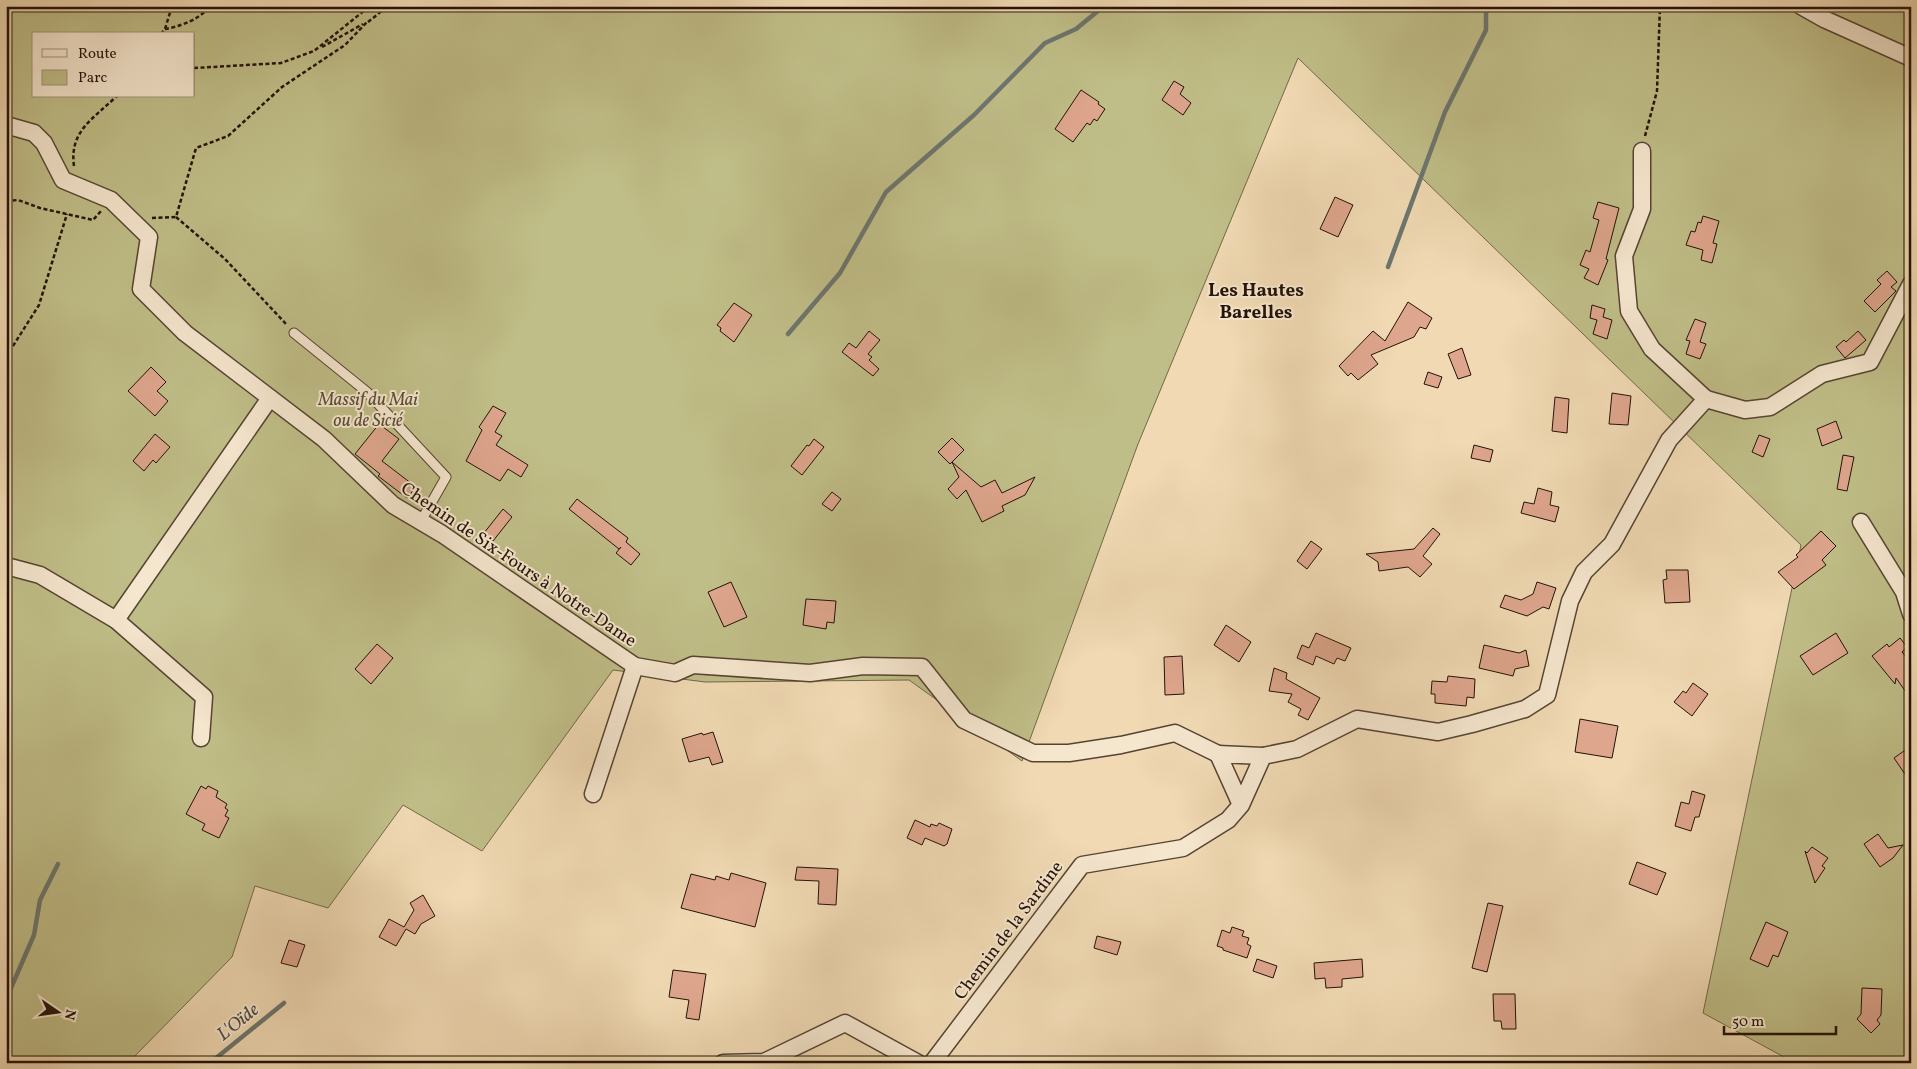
<svg xmlns="http://www.w3.org/2000/svg" width="1917" height="1069" font-family="Vollkorn,serif">
<rect width="100%" height="100%" fill="#f0d9b3"/>
<filter id="stains"><feTurbulence type="fractalNoise" baseFrequency=".004" numOctaves="4"/><feColorMatrix values="0 0 0 0 .2 0 0 0 0 .09 0 0 0 0 .02 0 0 0 .5 -.17"/></filter>
<radialGradient id="worn" r=".72"><stop offset=".6" stop-color="#630" stop-opacity="0"/><stop offset="1" stop-color="#630" stop-opacity=".3"/></radialGradient>
<!-- green -->
<path fill="#c0be88" stroke="#726848" fill-rule="evenodd" d="M6,6H1911V1063H1795L1703,1013L1801,545L1298,58L1138,444L1022,761L909,680L705,682L613,670L482,851L403,805L328,908L255,886L232,957L128,1063H6ZM34,34H194V96H34Z"/>
<g fill="none" stroke-linecap="round" stroke-linejoin="round">
<!-- stream -->
<g stroke="#6c766f" stroke-width="4.5">
<polyline points="1388,267 1445,112 1486,30 1486,6"/>
<polyline points="788,334 840,273 886,192 974,115 1045,43 1076,29 1104,6"/>
<polyline points="6,1021 11,988 34,935 40,900 58,864"/>
<polyline points="210,1063 284,1003"/>
</g>
</g>
<!-- building -->
<g fill="#dea68d" stroke="#231207">
<polygon points="1174,81 1184,87 1180,94 1191,103 1183,115 1162,100"/>
<polygon points="1081,90 1099,102 1098,104 1105,109 1097,121 1094,119 1090,125 1087,123 1073,142 1055,129"/>
<polygon points="1335,197 1353,205 1338,237 1320,229"/>
<polygon points="1598,202 1619,208 1606,259 1608,260 1598,285 1584,278 1589,269 1580,265 1586,250 1590,252 1599,220 1593,218"/>
<polygon points="1703,216 1719,221 1713,243 1717,244 1712,263 1701,260 1703,250 1686,245 1691,231 1695,232 1698,222 1701,223"/>
<polygon points="1887,271 1897,282 1891,287 1896,291 1875,312 1864,301 1881,284 1877,280"/>
<polygon points="1408,302 1432,318 1426,329 1420,327 1414,337 1371,355 1378,364 1358,380 1351,373 1348,376 1339,366 1373,331 1385,341"/>
<polygon points="734,303 752,315 734,342 720,331 721,328 717,325"/>
<polygon points="1592,305 1605,309 1603,317 1612,320 1607,339 1593,334 1597,320 1590,318"/>
<polygon points="1695,319 1706,323 1700,342 1706,344 1700,359 1686,354 1690,341 1686,340"/>
<polygon points="869,331 880,340 868,354 872,357 869,360 879,369 873,376 842,352 849,343 856,348"/>
<polygon points="1858,331 1866,340 1845,358 1836,347 1844,340 1846,342"/>
<polygon points="1462,348 1471,375 1458,379 1448,354"/>
<polygon points="151,367 166,382 157,391 168,401 155,416 128,391"/>
<polygon points="1428,372 1442,377 1438,388 1424,384"/>
<polygon points="1612,393 1631,396 1628,425 1609,424"/>
<polygon points="1555,397 1569,399 1567,433 1552,431"/>
<polygon points="493,406 506,413 495,432 502,436 496,445 528,465 521,477 508,469 500,481 466,461 482,430 479,427"/>
<polygon points="1836,421 1842,438 1822,446 1817,429"/>
<polygon points="379,424 399,439 382,461 416,487 407,498 378,476 380,474 355,454"/>
<polygon points="155,434 170,447 156,463 153,460 144,471 133,461"/>
<polygon points="1759,435 1770,439 1763,457 1752,452"/>
<polygon points="952,438 964,450 950,464 938,452"/>
<polygon points="814,439 824,447 802,475 791,466 807,445 809,446"/>
<polygon points="1474,445 1493,450 1490,462 1471,458"/>
<polygon points="1843,455 1854,457 1847,491 1837,489"/>
<polygon points="952,462 981,487 995,480 1002,493 1035,477 1025,495 1002,506 1004,511 982,522 966,490 957,499 948,489 959,477"/>
<polygon points="1538,488 1552,492 1550,505 1559,507 1555,522 1521,513 1524,502 1534,504"/>
<polygon points="832,492 841,499 832,511 822,504"/>
<polygon points="577,499 628,538 626,542 640,554 631,565 616,553 621,547 619,549 569,509"/>
<polygon points="503,509 512,517 493,541 484,533"/>
<polygon points="1433,528 1440,534 1423,556 1432,564 1420,577 1408,567 1379,571 1378,562 1366,554 1414,549"/>
<polygon points="1821,531 1836,546 1822,560 1826,565 1794,589 1778,572 1798,557 1796,555"/>
<polygon points="1311,541 1322,549 1307,569 1297,561"/>
<polygon points="1666,570 1688,570 1690,602 1665,603 1663,580 1667,579"/>
<polygon points="731,582 747,617 724,627 708,592"/>
<polygon points="1537,582 1556,588 1549,609 1543,607 1527,616 1500,607 1505,595 1521,600 1533,594"/>
<polygon points="806,599 836,601 834,623 827,622 826,629 803,625"/>
<polygon points="1226,625 1251,642 1239,662 1214,645"/>
<polygon points="1316,633 1351,648 1345,661 1337,658 1334,664 1316,656 1313,665 1297,658 1302,645 1309,648"/>
<polygon points="1836,633 1848,653 1813,675 1800,656"/>
<polygon points="1900,638 1907,647 1902,652 1911,663 1911,699 1896,678 1895,684 1872,656 1887,644 1889,647"/>
<polygon points="377,644 393,658 371,684 355,669"/>
<polygon points="1484,645 1519,653 1526,650 1529,666 1515,669 1513,676 1479,668"/>
<polygon points="1182,656 1184,694 1165,695 1164,657"/>
<polygon points="1274,668 1287,673 1286,679 1320,698 1308,720 1298,715 1301,709 1288,702 1292,694 1269,691"/>
<polygon points="1448,676 1475,679 1474,698 1467,697 1466,706 1435,703 1435,694 1431,694 1432,681 1447,682"/>
<polygon points="1693,683 1708,694 1692,716 1674,702 1683,691 1686,693"/>
<polygon points="1580,719 1618,726 1612,758 1575,752"/>
<polygon points="713,732 723,762 712,765 709,757 689,762 682,739 702,733 703,735"/>
<polygon points="1911,746 1911,783 1894,758"/>
<polygon points="201,786 206,789 208,786 218,791 216,797 227,804 225,808 228,810 225,816 229,818 219,838 202,830 205,824 186,814"/>
<polygon points="1692,791 1705,795 1699,817 1695,817 1691,831 1675,826 1681,802 1689,804"/>
<polygon points="915,820 930,827 931,824 937,826 939,823 952,829 947,844 944,846 925,838 922,845 907,838"/>
<polygon points="1878,834 1888,848 1903,845 1893,858 1880,867 1864,844"/>
<polygon points="1812,847 1828,858 1822,866 1825,868 1815,883 1805,851 1807,853"/>
<polygon points="1637,862 1666,873 1657,895 1629,884"/>
<polygon points="797,867 838,869 836,905 818,904 819,881 795,880"/>
<polygon points="731,873 766,883 755,927 681,908 691,874 715,880 716,876 729,880"/>
<polygon points="423,895 435,916 421,924 415,934 406,929 396,946 379,937 389,919 404,927 414,910 410,903"/>
<polygon points="1488,903 1503,906 1487,972 1472,968"/>
<polygon points="1766,922 1788,932 1778,957 1773,955 1768,967 1750,959"/>
<polygon points="1232,927 1244,931 1242,936 1249,938 1247,944 1251,946 1247,958 1223,950 1223,948 1217,946 1222,930 1230,933"/>
<polygon points="1097,936 1121,942 1117,955 1094,948"/>
<polygon points="289,940 305,945 297,967 281,963"/>
<polygon points="1257,959 1277,966 1273,978 1253,971"/>
<polygon points="1362,959 1363,977 1342,979 1342,987 1326,988 1325,978 1315,979 1314,963"/>
<polygon points="673,970 706,974 699,1020 686,1018 689,1000 669,997"/>
<polygon points="1862,988 1882,989 1881,1015 1877,1020 1880,1024 1871,1033 1857,1019 1861,1014"/>
<polygon points="1493,994 1515,994 1516,1029 1502,1029 1501,1021 1494,1021"/>
</g>
<g fill="none" stroke-linecap="round" stroke-linejoin="round">
<!-- lane casing -->
<g stroke="#564432" stroke-width="11">
<polyline id="lane" points="294,333 367,392 446,477 421,521"/>
</g>
<!-- street casing -->
<g stroke="#564432" stroke-width="19">
<g id="street">
<polyline points="1801,6 1824,19 1911,58"/>
<polyline points="6,125 34,133 44,143 63,180 111,200 149,237 141,289 185,333 324,439 393,505 442,534 635,666 675,673 693,665 810,673 863,666 922,667 964,720 1033,753 1069,753 1121,745 1175,733 1218,754"/>
<polyline points="1642,151 1642,209 1624,256 1629,311 1652,349 1706,399"/>
<polyline points="1861,522 1904,592 1911,614"/>
<polyline points="6,568 10,567 40,575 116,620 204,697 201,738"/>
<polyline points="116,620 270,398"/>
<polyline points="1263,756 1297,749 1357,719 1438,732 1472,724 1525,709 1547,695 1570,601 1584,572 1612,544 1669,440 1706,399 1745,410 1770,407 1822,374 1870,362 1911,284"/>
<polyline points="593,794 635,666"/>
<polyline points="723,1063 764,1062 845,1023 918,1063"/>
<polyline points="932,1063 1082,865 1183,848 1228,820 1241,805 1263,756 1218,754 1241,805"/>
</g>
</g>
<!-- path -->
<g stroke="#231207" stroke-width="2.5" stroke-dasharray="4 2.5" stroke-linecap="butt">
<polyline points="368,22 388,6"/>
<path d="M165,29C181,26 199,20 210,6"/>
<polyline points="161,34 165,29 172,6"/>
<polyline points="322,47 363,24"/>
<polyline points="194,68 281,63 314,51 370,6"/>
<polyline points="1645,136 1657,91 1660,6"/>
<path d="M74,166C69,131 94,118 117,96"/>
<polyline points="6,201 18,200 40,208 93,220 101,211"/>
<polyline points="176,217 225,259 286,324"/>
<polyline points="152,218 176,217 196,148 228,136 282,87 345,45 367,22"/>
<polyline points="6,357 39,305 67,214"/>
</g>
<!-- lane -->
<use href="#lane" stroke="#f5e6ce" stroke-width="9"/>
<!-- street -->
<use href="#street" stroke="#f5e6ce" stroke-width="16"/>
</g>
<g text-anchor="middle" stroke-width="4" stroke-linejoin="round" paint-order="stroke">
<!-- park labels -->
<g font-size="18" font-style="italic" fill="#5a4e34" stroke="#f5e6ce">
<text x="368" y="405">Massif du Mai<tspan x="368" dy="21">ou de Sicié</tspan></text>
</g>
<!-- street labels -->
<g font-size="18" fill="#231207" stroke="#f5e6ce">
<text transform="translate(519 564) rotate(34)" y="6">Chemin de Six-Fours à Notre-Dame</text>
<text transform="translate(1008 930) rotate(-53)" y="6">Chemin de la Sardine</text>
</g>
<!-- neighbourhood labels -->
<g font-size="19" font-weight="bold" fill="#231207" stroke="#f5e6ce">
<text x="1256" y="296">Les Hautes<tspan x="1256" dy="22">Barelles</tspan></text>
</g>
<!-- water labels -->
<g font-size="19" font-style="italic" fill="#4d4c44" stroke="#f5e6ce">
<text transform="translate(237 1021) rotate(-39)" y="7">L'Oïde</text>
</g>
</g>
<!-- margin -->
<rect width="1917" height="1069" fill="none" stroke="#f0d9b3" stroke-width="25"/>
<rect x="8" y="8" width="1902" height="1054" fill="none" stroke="#231207" stroke-width="2.5"/>
<rect x="12" y="12" width="1892" height="1044" fill="none" stroke="#231207"/>
<!-- legend -->
<rect x="32" y="32" width="162" height="65" fill="#f5e6ce" stroke="#a1917e"/>
<rect x="42" y="49" width="25" height="8" fill="#f5e6ce" stroke="#a1917e"/>
<text x="78" y="58" font-size="15" fill="#231207">Route</text>
<rect x="42" y="70" width="25" height="15" fill="#c0be88" stroke="#a1917e"/>
<text x="78" y="82" font-size="15" fill="#231207">Parc</text>
<!-- north arrow -->
<g transform="translate(58 1012) rotate(103)" stroke="#f5e6ce" stroke-width="4" paint-order="stroke">
<path d="M0-4L9 19L0 12L-9 19Z" fill="#231207"/>
<text y="-8" font-size="14" font-weight="bold" text-anchor="middle" fill="#231207">N</text>
</g>
<!-- scale -->
<path d="M1724 1026v8h112v-8" fill="none" stroke="#231207" stroke-width="2.5"/>
<text x="1732" y="1026" font-size="15" fill="#231207" stroke="#f5e6ce" stroke-width="4" paint-order="stroke">50 m</text>
<rect width="100%" height="100%" filter="url(#stains)"/>
<rect width="100%" height="100%" fill="url(#worn)"/>
</svg>
